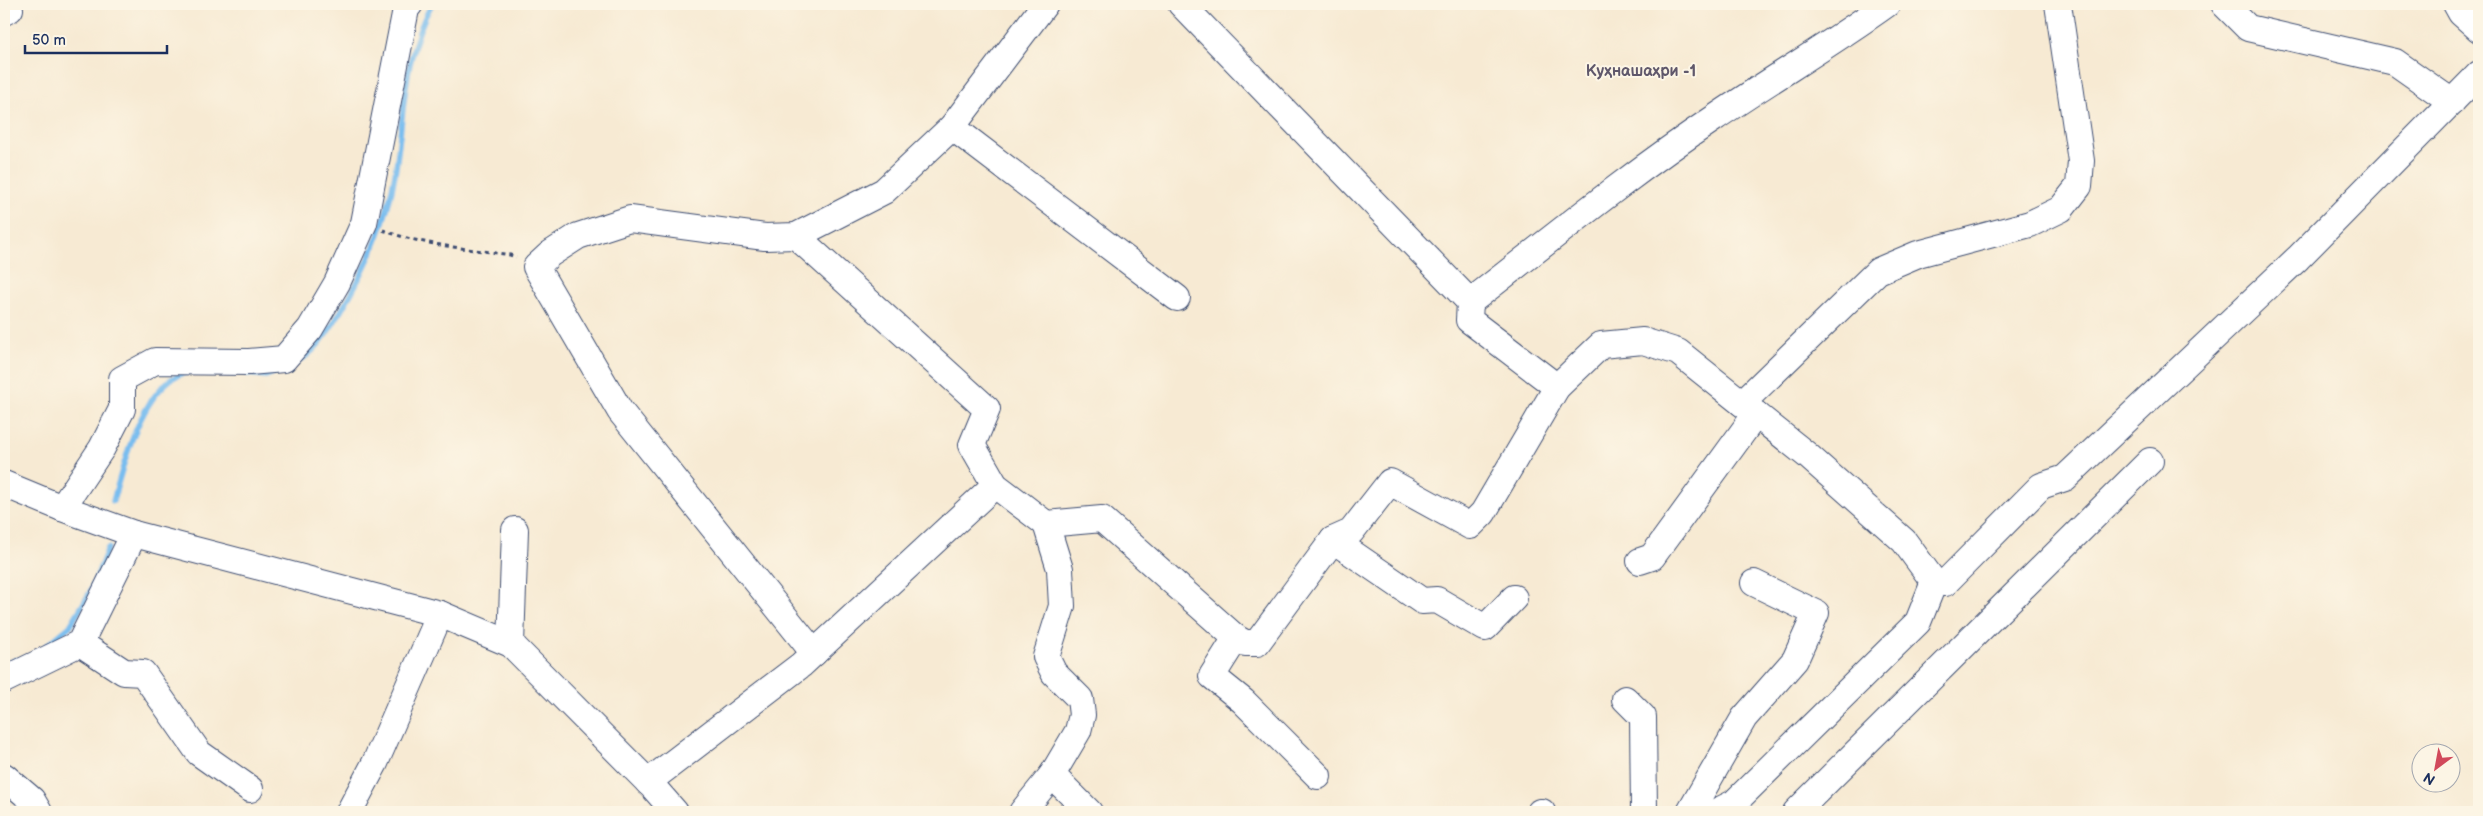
<svg xmlns="http://www.w3.org/2000/svg" width="2483" height="816" font-family="'Balsamiq Sans',sans-serif">
<rect width="100%" height="100%" fill="#fcf5e5"/>
<filter id="ink" filterUnits="userSpaceOnUse"><feTurbulence type="fractalNoise" baseFrequency=".02" numOctaves="2"/><feDisplacementMap in="SourceGraphic" scale="10" xChannelSelector="R" yChannelSelector="G"/><feConvolveMatrix kernelMatrix="1 2 1 2 8 2 1 2 1" color-interpolation-filters="sRGB"/></filter>
<filter id="wash" filterUnits="userSpaceOnUse"><feTurbulence type="fractalNoise" baseFrequency=".0096" numOctaves="4" result="noise"/><feDisplacementMap in="SourceGraphic" scale="20" xChannelSelector="R" yChannelSelector="G"/><feGaussianBlur stdDeviation="1.12" result="paint"/><feColorMatrix in="noise" values="0 0 0 0 0 0 0 0 0 0 0 0 0 0 0 0 0 1.4 0 .05"/><feComposite in="paint" operator="in"/></filter>
<g filter="url(#wash)">
<rect width="100%" height="100%" fill="#f7ead3"/>
<g fill="none" stroke-linecap="round" stroke-linejoin="round">
<!-- stream -->
<g stroke="#79bdef" stroke-width="5.5">
<path d="M293,364C316,354 328,332 341,311C366,270 387,222 395,174C404,118 403,53 432,4"/>
<polyline points="248,374 266,376 278,371"/>
<path d="M113,501C124,464 137,406 170,380C175,376 182,374 187,372"/>
<polyline points="45,647 70,626 89,594 108,548"/>
<polyline points="4,665 16,660"/>
</g>
</g>
</g>
<g filter="url(#ink)">
<g fill="none" stroke-linecap="round" stroke-linejoin="round">
<!-- minor casing -->
<g stroke="#3c4b70" stroke-width="28">
<g id="minor">
<polyline points="1181,4 1470,302 1469,320 1557,387"/>
<polyline points="2224,4 2248,28 2395,62 2452,102"/>
<polyline points="2456,4 2461,13 2479,29"/>
<polyline points="4,12 10,9"/>
<polyline points="952,127 1177,298"/>
<polyline points="796,236 987,409 972,445 995,485 1046,524 1102,519 1236,638 1245,643 1257,643 1333,540 1351,532 1390,482 1470,526 1483,513 1557,387 1601,345 1643,341 1678,352 1807,455 1904,541 1934,582 1945,583 2041,486 2065,478 2298,258 2479,74"/>
<path d="M1470,302C1550,240 1629,175 1713,119C1770,80 1830,45 1887,4"/>
<polyline points="1742,403 1878,271 1918,254 2030,224 2061,209 2079,186 2081,161 2058,4"/>
<polyline points="4,484 62,508 134,534 440,614 511,644 654,788 675,812"/>
<polyline points="62,508 102,448 122,409 122,379 155,361 249,362 284,359 310,329 337,283 364,223 406,9 410,4"/>
<polyline points="1046,524 1060,569 1062,606 1046,657 1054,673 1080,699 1082,715 1078,731 1052,775 1089,812"/>
<polyline points="1333,540 1422,601 1437,600 1485,628 1514,598"/>
<polyline points="1640,561 1652,557 1756,414"/>
<polyline points="1236,638 1212,676 1243,701 1318,776"/>
<polyline points="80,643 124,672 143,673 199,753 250,789"/>
<polyline points="511,644 515,530"/>
<polyline points="814,653 620,411 536,267 550,254 578,236 630,219 765,237 796,236 884,191 952,127 1045,4"/>
<polyline points="4,680 80,643 134,534"/>
<polyline points="1625,699 1643,717 1644,812"/>
<polyline points="4,776 32,800 39,812"/>
<polyline points="648,782 801,665 995,485"/>
<polyline points="349,812 375,763 440,614"/>
<polyline points="1022,812 1052,775"/>
<polyline points="1540,812 1542,812"/>
<polyline points="1690,812 1744,718 1795,660 1816,613 1754,583"/>
<polyline points="1716,812 1734,803 1918,622 1934,582"/>
<polyline points="1796,812 2150,461"/>
</g>
</g>
<!-- path -->
<path stroke="#3c4b70" stroke-width="3" stroke-dasharray="4 4" stroke-linecap="butt" d="M383,230C423,246 468,248 510,255L516,257"/>
<!-- minor -->
<use href="#minor" stroke="#fff" stroke-width="26"/>
</g>
</g>
<g text-anchor="middle" stroke-width="4" stroke-linejoin="round" paint-order="stroke">
<!-- quarter labels -->
<g font-size="16" font-weight="bold" fill="#60586b" stroke="#fcf5e5">
<text x="1641" y="76">Куҳнашаҳри -1</text>
</g>
</g>
<!-- margin -->
<rect width="2483" height="816" fill="none" stroke="#fcf5e5" stroke-width="20"/>
<!-- north arrow -->
<g transform="translate(2436 768) rotate(212)"><circle r="24" fill="#fcf5e5" stroke="#a2a6af"/>
<path d="M0-4L9 19L0 12L-9 19Z" fill="#d1495b"/>
<text y="-8" font-size="14" font-weight="bold" text-anchor="middle" fill="#1b2f5e">N</text>
</g>
<!-- scale -->
<path d="M25 45v8h142v-8" fill="none" stroke="#1b2f5e" stroke-width="2.5"/>
<text x="32" y="45" font-size="15" fill="#1b2f5e" stroke="#fcf5e5" stroke-width="4" paint-order="stroke">50 m</text>
</svg>
